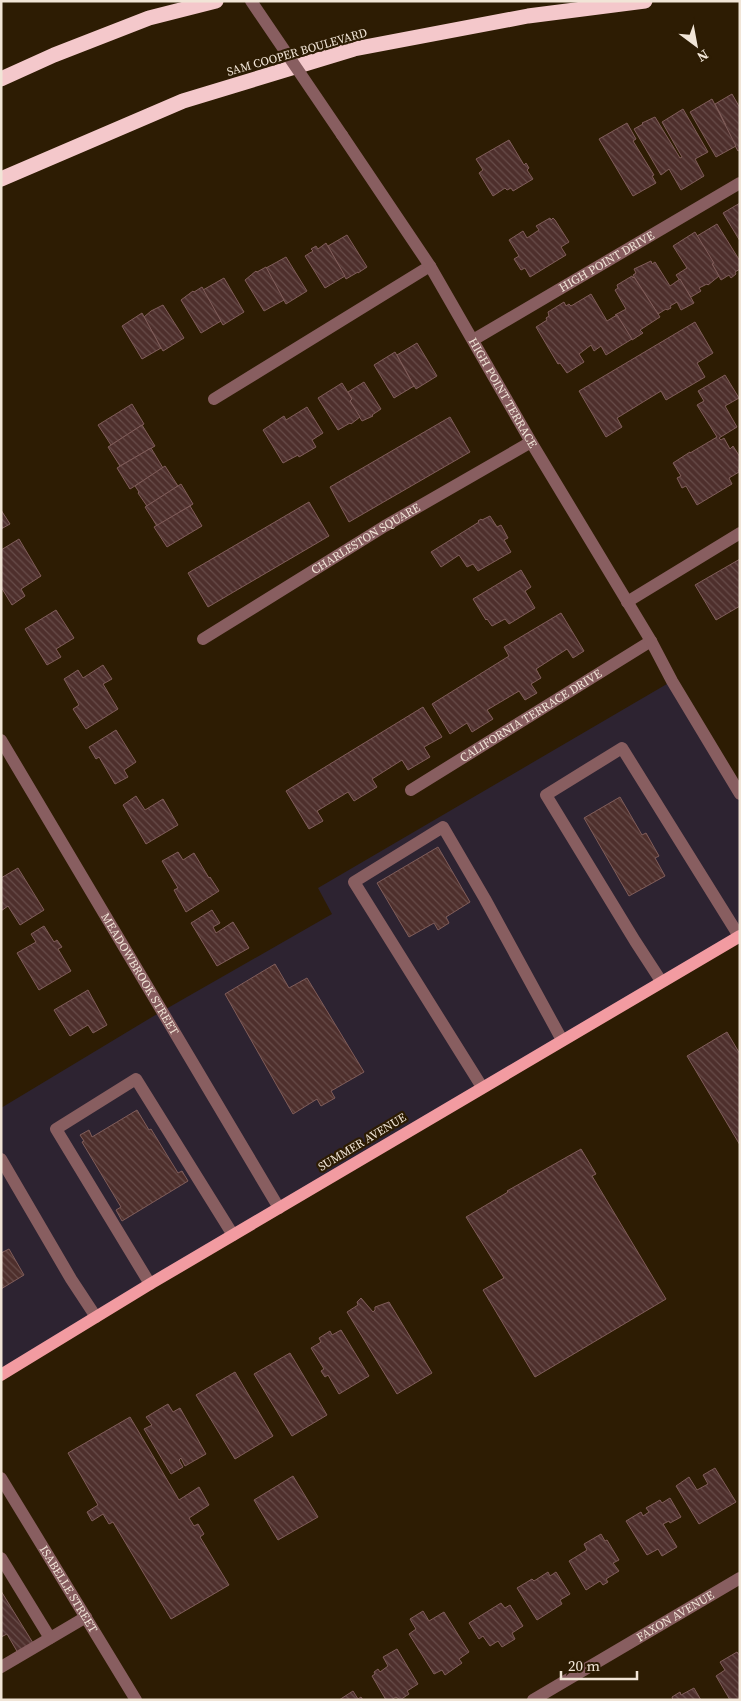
<svg xmlns="http://www.w3.org/2000/svg" width="741" height="1701" font-family="'Source Serif 4',serif">
<defs>
<pattern id="building-back-hatch" width="6" height="6" patternUnits="userSpaceOnUse" patternTransform="scale(1.25)"><rect width="6" height="6" fill="#4e2f2c"/><path d="M-1 5l2 2M0 0l6 6M5-1l2 2" fill="none" stroke="#684d4a"/></pattern>
</defs>
<rect width="100%" height="100%" fill="#2d1c03"/>
<!-- commercial -->
<polygon fill="#2d2331" points="672,681 740,794 740,936 1,1375 1,1108 152,1017 332,914 318,888"/>
<!-- building -->
<g fill="url(#building-back-hatch)" stroke="#805d5a">
<polygon points="732,94 740,108 740,150 738,151 724,126 726,125 715,104"/>
<polygon points="712,99 736,146 716,157 690,112"/>
<polygon points="683,109 708,152 695,159 704,176 681,190 669,169 661,175 634,129 643,124 642,123 655,117 680,158 682,157 662,122"/>
<polygon points="627,123 636,139 633,141 654,175 652,176 656,183 633,196 599,139"/>
<polygon points="509,140 524,165 526,163 529,168 527,170 533,179 513,191 511,188 507,190 505,188 493,196 479,173 483,170 476,159"/>
<polygon points="740,203 740,241 723,213"/>
<polygon points="550,218 551,220 553,218 555,220 569,242 561,247 566,255 530,277 525,268 521,270 514,259 519,256 509,240 523,231 527,238 539,230 536,226"/>
<polygon points="717,224 740,261 740,269 735,272 736,274 731,278 729,275 721,280 697,236"/>
<polygon points="695,232 714,263 712,264 719,276 708,285 707,284 699,288 701,291 691,297 676,275 687,268 673,246"/>
<polygon points="347,235 367,267 358,273 358,272 346,279 328,246"/>
<polygon points="326,243 345,276 325,288 305,256 313,251 311,249 316,246 318,249"/>
<polygon points="286,257 307,291 286,304 266,268"/>
<polygon points="651,261 652,264 655,262 670,286 680,279 694,303 681,310 677,302 670,306 671,308 667,310 666,309 658,314 633,275 636,273 634,269"/>
<polygon points="266,267 284,300 264,311 245,280 256,271 257,272"/>
<polygon points="632,276 633,278 634,277 660,317 640,330 643,333 632,340 617,315 615,315 626,309 615,290 618,288 617,285"/>
<polygon points="224,278 244,312 223,325 203,290"/>
<polygon points="202,287 221,321 201,333 181,300 193,291 194,292"/>
<polygon points="591,294 607,321 617,315 632,339 606,355 601,346 594,351 591,345 579,354 584,362 567,373 560,363 558,364 536,327 547,320 546,318 549,316 548,312 564,302 566,306 569,304 571,306"/>
<polygon points="163,305 184,338 163,351 144,317 151,311"/>
<polygon points="142,313 161,348 142,359 122,326"/>
<polygon points="695,322 713,353 697,363 705,377 666,400 661,391 617,418 622,427 606,437 579,391"/>
<polygon points="417,343 437,376 416,389 397,355"/>
<polygon points="395,352 414,386 394,398 374,365"/>
<polygon points="725,375 739,398 725,406 737,427 719,438 721,440 724,438 730,449 733,446 740,457 740,470 738,470 739,472 729,478 732,484 697,505 686,486 682,488 677,478 681,476 673,463 690,452 690,453 717,437 697,405 704,401 698,391"/>
<polygon points="364,382 381,409 372,415 373,416 362,421 350,401 352,399 348,392"/>
<polygon points="342,383 352,399 350,401 360,417 351,424 350,423 338,430 318,398"/>
<polygon points="132,404 144,424 111,445 98,425"/>
<polygon points="307,407 323,433 312,440 316,447 299,457 298,455 283,463 263,430 284,416 286,420"/>
<polygon points="450,417 470,452 349,522 330,487"/>
<polygon points="142,425 155,446 120,466 108,447"/>
<polygon points="151,448 163,468 130,489 117,468"/>
<polygon points="165,466 178,486 147,506 138,493 139,492 135,486"/>
<polygon points="181,484 193,504 157,526 145,507"/>
<polygon points="309,502 329,536 208,607 188,573"/>
<polygon points="190,506 202,526 167,547 154,527"/>
<polygon points="1,510 10,524 1,529"/>
<polygon points="490,516 497,527 501,525 508,538 504,540 511,552 478,571 473,564 467,567 459,555 441,567 431,552 479,522 478,521 481,519 482,520"/>
<polygon points="19,539 41,576 21,589 25,596 12,605 1,587 1,550"/>
<polygon points="740,559 740,606 716,620 695,585"/>
<polygon points="521,570 531,587 525,591 535,608 509,624 505,619 492,626 487,619 486,620 473,599"/>
<polygon points="56,610 74,638 56,649 61,657 47,665 25,629"/>
<polygon points="561,613 584,651 573,658 567,649 536,669 541,678 531,684 537,693 525,700 519,691 487,710 493,719 472,732 467,723 450,734 432,704 509,656 504,647"/>
<polygon points="103,665 112,679 103,684 118,709 86,729 73,709 79,705 64,679 78,670 83,678"/>
<polygon points="423,707 442,737 424,747 430,757 408,770 402,760 372,779 377,787 354,801 348,792 317,811 323,821 309,829 286,791"/>
<polygon points="116,730 136,762 124,770 128,777 115,784 99,757 96,759 89,747"/>
<polygon points="136,796 145,810 163,799 178,825 146,844 123,805"/>
<polygon points="620,797 642,835 646,833 659,856 655,858 665,876 629,896 584,818"/>
<polygon points="438,847 470,902 446,917 449,923 438,930 434,923 409,937 377,883"/>
<polygon points="178,852 183,860 194,853 209,878 210,877 219,891 186,912 174,890 178,888 162,861"/>
<polygon points="18,868 44,910 20,925 8,906 1,911 1,878"/>
<polygon points="212,910 220,923 213,927 216,933 233,922 249,948 217,966 191,923"/>
<polygon points="44,926 54,942 57,940 62,947 58,949 71,971 39,990 17,953 36,942 31,934"/>
<polygon points="275,964 289,988 307,978 364,1072 331,1091 335,1098 321,1106 317,1099 293,1114 225,994"/>
<polygon points="88,990 107,1025 93,1033 88,1025 70,1036 54,1010"/>
<polygon points="727,1032 740,1054 740,1145 687,1056"/>
<polygon points="137,1110 149,1130 151,1129 178,1173 182,1171 188,1181 122,1221 116,1210 121,1207 82,1142 84,1141 80,1135 89,1130 92,1137"/>
<polygon points="581,1149 596,1174 592,1176 666,1299 535,1377 483,1290 504,1278 466,1217 508,1192 507,1191"/>
<polygon points="9,1249 24,1275 1,1289 1,1253"/>
<polygon points="361,1298 373,1312 375,1310 375,1307 389,1302 432,1373 397,1394 347,1312 358,1305 357,1302"/>
<polygon points="341,1330 369,1376 339,1394 328,1375 325,1377 321,1371 324,1369 311,1348 321,1342 319,1338 330,1331 332,1335"/>
<polygon points="290,1353 327,1415 292,1436 254,1374"/>
<polygon points="235,1372 273,1436 235,1459 196,1395"/>
<polygon points="168,1404 173,1412 180,1408 206,1454 185,1466 181,1458 179,1460 183,1467 171,1474 144,1429 152,1425 146,1417"/>
<polygon points="130,1417 179,1500 199,1487 209,1505 189,1518 194,1526 198,1524 204,1534 200,1537 229,1585 171,1619 113,1522 109,1524 103,1514 92,1521 87,1512 98,1505 68,1453"/>
<polygon points="715,1468 736,1502 699,1524 676,1486 689,1477 697,1490 708,1484 703,1475"/>
<polygon points="293,1476 318,1517 278,1540 254,1500"/>
<polygon points="670,1498 681,1517 670,1523 669,1521 663,1524 677,1547 662,1556 658,1549 647,1555 626,1521 641,1512 643,1516 649,1512 646,1508 660,1500 662,1503"/>
<polygon points="601,1534 605,1541 607,1540 619,1560 613,1563 619,1571 606,1579 608,1582 603,1585 600,1581 586,1590 569,1561 587,1550 584,1544"/>
<polygon points="548,1572 550,1576 556,1572 570,1594 560,1600 562,1604 537,1620 517,1588 532,1579 534,1581"/>
<polygon points="1,1591 33,1643 18,1653 7,1634 1,1637"/>
<polygon points="501,1603 505,1608 510,1605 523,1626 512,1633 515,1639 502,1647 498,1641 490,1646 483,1636 479,1639 469,1623"/>
<polygon points="423,1611 429,1621 444,1612 469,1652 459,1659 462,1663 445,1675 442,1670 434,1674 409,1634 416,1629 410,1619"/>
<polygon points="397,1649 418,1684 407,1691 409,1694 400,1700 396,1697 391,1700 386,1700 372,1676 375,1674 374,1672 378,1669 380,1672 388,1666 383,1657"/>
<polygon points="737,1652 740,1656 740,1700 730,1700 716,1676 725,1670 720,1662"/>
<polygon points="694,1688 701,1700 673,1700 672,1697 680,1692 681,1695"/>
<polygon points="353,1691 358,1699 361,1697 363,1700 339,1700"/>
</g>
<g fill="none" stroke-linecap="round" stroke-linejoin="round">
<!-- service -->
<g stroke="#885e60" stroke-width="12">
<polyline points="627,602 740,533"/>
<polyline points="661,981 635,941 546,795 622,748 739,936"/>
<polyline points="482,1087 354,882 443,827 485,899 562,1040"/>
<polyline points="1,1159 71,1279 96,1317"/>
<polyline points="150,1284 56,1129 136,1079 233,1235"/>
<polyline points="1,1558 50,1638"/>
<polyline points="1,1667 86,1617"/>
</g>
<!-- minor -->
<g stroke="#885e60" stroke-width="12">
<path id="s1" d="M473,340L740,183"/>
<polyline points="214,399 430,266"/>
<path id="s2" d="M203,639L385,526L531,442"/>
<path id="s3" d="M1,740L279,1208"/>
<path id="s4" d="M411,790L651,641"/>
<path id="s5" d="M1,1478L136,1700"/>
<path id="s6" d="M533,1700L740,1578"/>
</g>
<!-- tertiary -->
<path stroke="#885e60" stroke-width="12" id="s7" d="M342,135L430,266L531,442L651,641L672,681L740,794"/>
<!-- primary -->
<polyline stroke="#f29ba1" stroke-width="12" points="1,1375 150,1284 740,936"/>
<!-- motorway -->
<g stroke="#f4c8cb" stroke-width="15">
<polyline points="1,79 54,55 149,18 216,1"/>
<polyline points="1,179 183,101 354,49 528,16 645,1"/>
</g>
<!-- tertiary-bridge -->
<polyline stroke="#885e60" stroke-width="12" points="251,1 342,135"/>
</g>
<g text-anchor="middle" stroke-width="4.5" stroke-linejoin="round" paint-order="stroke">
<!-- street labels -->
<g font-size="12" fill="#f1e5d7" stroke="#2d1c03">
<text transform="translate(297 52) rotate(-16)" y="4">SAM COOPER BOULEVARD</text>
<text dy="4" stroke="none"><textPath href="#s1" startOffset="155">HIGH POINT DRIVE</textPath></text>
<text dy="4" stroke="none"><textPath href="#s7" startOffset="304">HIGH POINT TERRACE</textPath></text>
<text dy="4" stroke="none"><textPath href="#s2" startOffset="191">CHARLESTON SQUARE</textPath></text>
<text dy="4" stroke="none"><textPath href="#s4" startOffset="141">CALIFORNIA TERRACE DRIVE</textPath></text>
<text dy="4" stroke="none"><textPath href="#s3" startOffset="272">MEADOWBROOK STREET</textPath></text>
<text transform="translate(362 1142) rotate(-31)" y="4">SUMMER AVENUE</text>
<text dy="4" stroke="none"><textPath href="#s5" startOffset="130">ISABELLE STREET</textPath></text>
<text dy="4" stroke="none"><textPath href="#s6" startOffset="165">FAXON AVENUE</textPath></text>
</g>
</g>
<!-- border -->
<rect width="741" height="1701" fill="none" stroke="#f1e5d7" stroke-width="5"/>
<!-- north arrow -->
<g transform="translate(696 45) rotate(148)" stroke="#2d1c03" stroke-width="4" paint-order="stroke">
<path d="M0-4L9 19L0 12L-9 19Z" fill="#f1e5d7"/>
<text y="-8" font-size="14" font-weight="bold" text-anchor="middle" fill="#f1e5d7">N</text>
</g>
<!-- scale -->
<path d="M561 1671v8h76v-8" fill="none" stroke="#f1e5d7" stroke-width="2.5"/>
<text x="568" y="1671" font-size="15" fill="#f1e5d7" stroke="#2d1c03" stroke-width="4" paint-order="stroke">20 m</text>
</svg>
